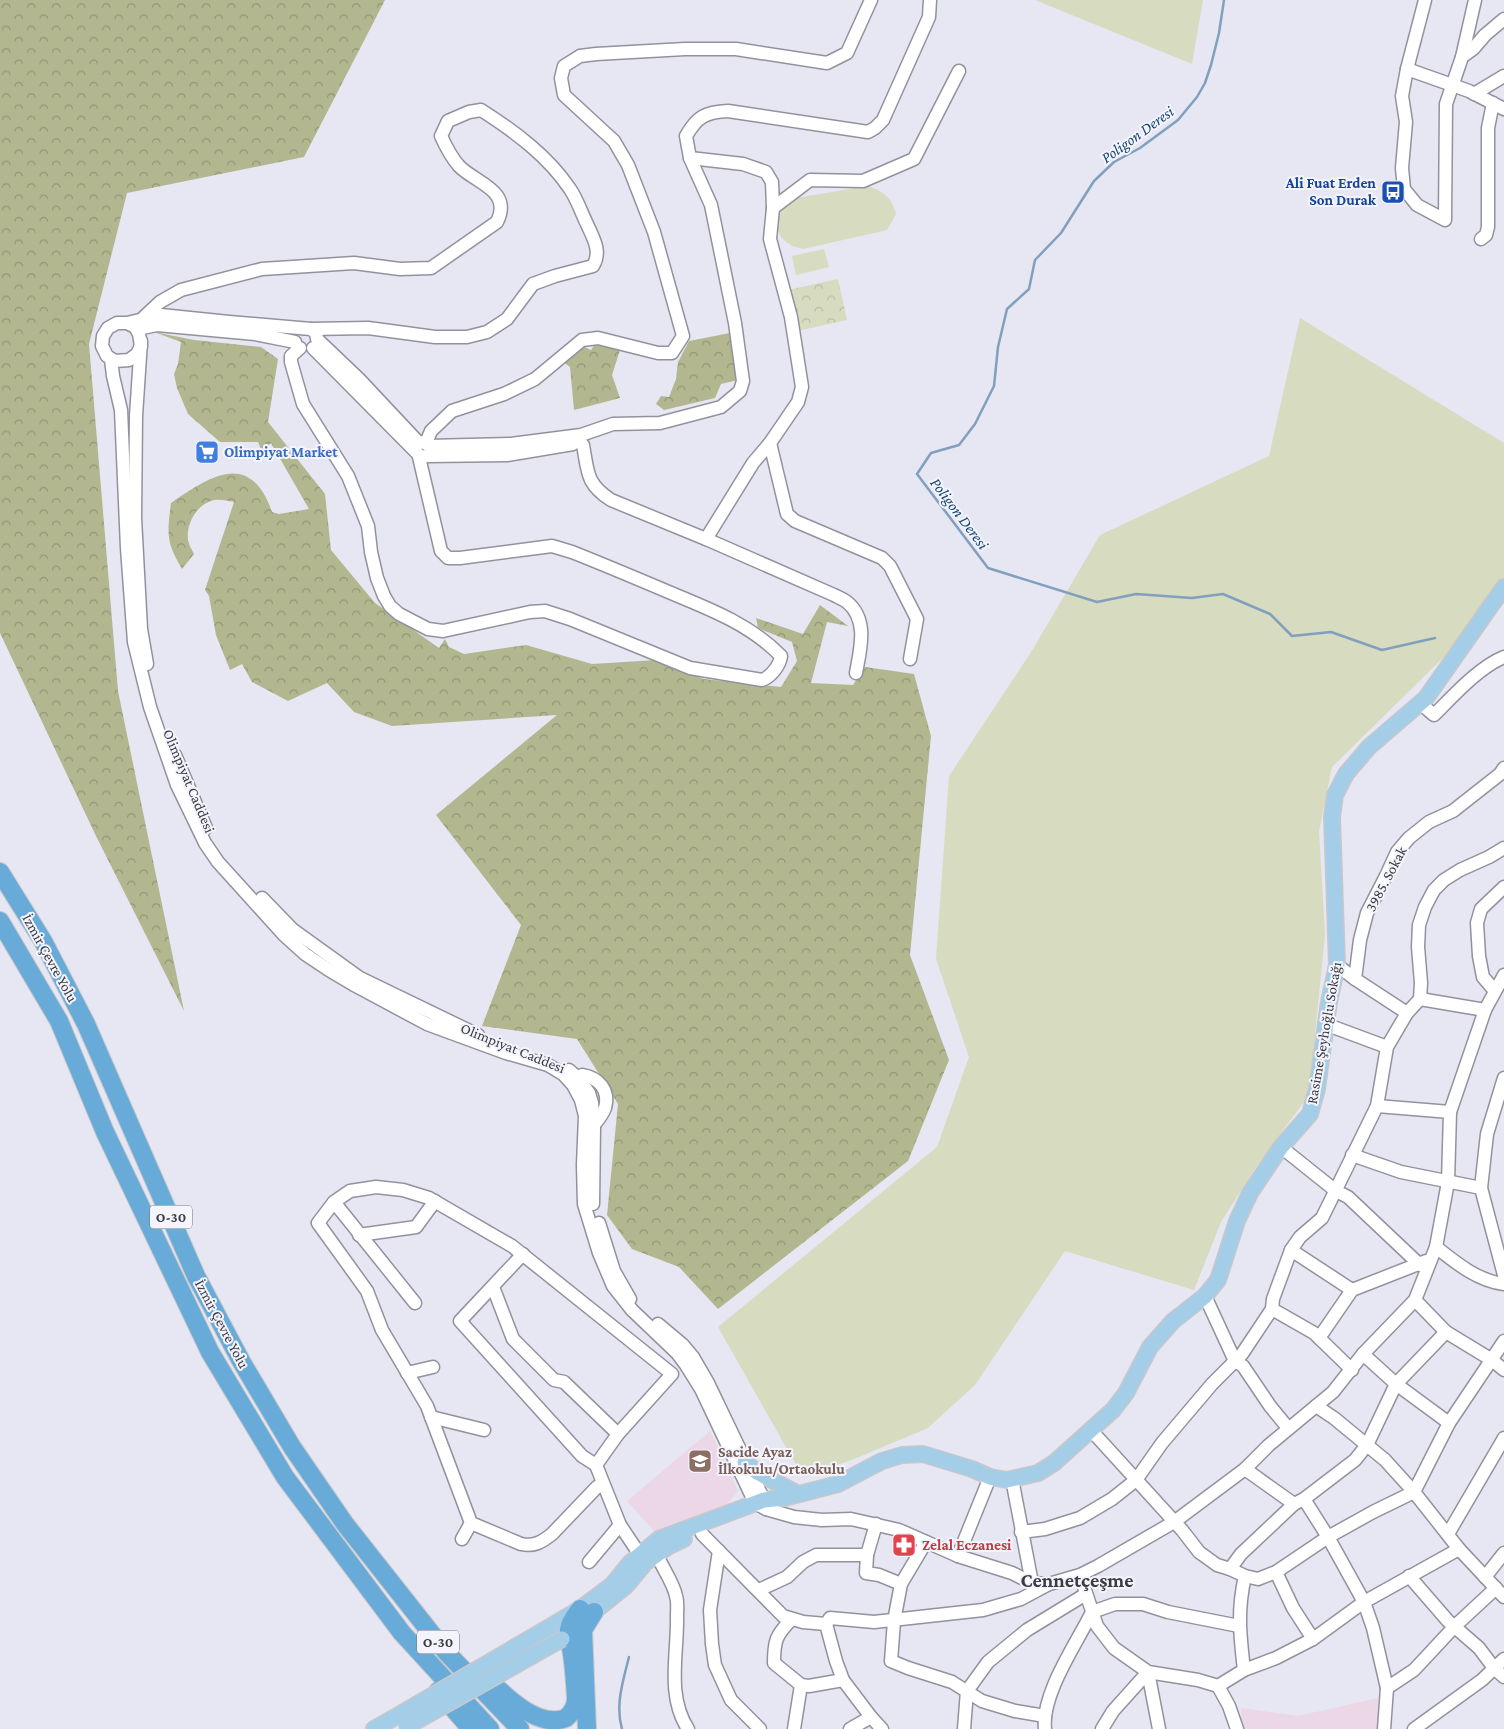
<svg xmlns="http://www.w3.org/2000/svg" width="1504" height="1729" font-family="'Crimson Pro',serif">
<defs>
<pattern id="forest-crowns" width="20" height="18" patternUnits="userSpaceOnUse" patternTransform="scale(1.25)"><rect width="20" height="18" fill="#b2b78f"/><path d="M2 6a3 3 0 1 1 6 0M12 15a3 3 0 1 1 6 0" fill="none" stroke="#929676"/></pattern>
<pattern id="park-crowns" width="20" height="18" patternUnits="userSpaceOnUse" patternTransform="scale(1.25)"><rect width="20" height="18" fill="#d7dbc0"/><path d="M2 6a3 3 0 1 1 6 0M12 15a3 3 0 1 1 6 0" fill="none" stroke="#b9bda6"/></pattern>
</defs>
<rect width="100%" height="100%" fill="#e7e6f3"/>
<!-- education -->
<g fill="#ebd7e6">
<polygon points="710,1431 738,1491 730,1501 720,1510 655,1532 627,1501"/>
<polygon points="1378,1698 1377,1729 1241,1729 1241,1708 1298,1716"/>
</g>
<!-- grass -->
<g fill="#d7dbc0">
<polygon points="1035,0 1203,0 1192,64"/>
<path d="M867,186C883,190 892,198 896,214L887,230L803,249C771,243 768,213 796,198Z"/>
<polygon points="824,249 829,267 796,275 792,256"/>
<polygon points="1300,318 1504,443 1504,579 1457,644 1332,767 1319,831 1325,935 1309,1095 1256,1167 1221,1222 1194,1290 1065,1251 975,1385 928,1428 854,1459 803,1477 718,1327 937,1147 969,1057 936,959 949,776 1033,649 1100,535 1269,456"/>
</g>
<!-- forest -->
<g fill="url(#forest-crowns)">
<polygon points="0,0 385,0 304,157 127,193 89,344 118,691 184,1011 96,836 0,633"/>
<path d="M154,332L194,340L261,347L278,359L268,422L325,494L331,550L375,603L439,648L445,639L449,647L464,654L526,645L592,664L657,660L704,679L781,687L797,661L792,642L758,628L756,618L803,634L820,605L848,626L827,622L811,683L853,685L865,667L914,674L931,736L910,955L949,1060L908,1161L718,1309L679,1267L632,1249L607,1215L618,1104L577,1039L482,1026L521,925L436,815L557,715L392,726L354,712L327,683L288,701L252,682L242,664L230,670L216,635L209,596L205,590L234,502C227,501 221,499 214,500C197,504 186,523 188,540C189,545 192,550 194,554L182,569C166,542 167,534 171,503C210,476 250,449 272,512L279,514L309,509L271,443L262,452L258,442H220L188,414L177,388L174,374L178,364L181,342Z"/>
<polygon points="730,333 738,380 721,384 715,398 664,410 656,404 661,396 669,397 676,379 678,362 689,341"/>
<polygon points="597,341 621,347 612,375 620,398 574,410 570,367 562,361 580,345 591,350"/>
</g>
<!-- park -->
<polygon fill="url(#park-crowns)" points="838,279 847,320 797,331 788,290"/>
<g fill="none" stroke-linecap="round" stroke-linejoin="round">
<!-- stream -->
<g stroke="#81a0bd" stroke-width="2.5">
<polyline points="1224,0 1219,33 1211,65 1205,83 1197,97 1178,120 1140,148 1114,162 1094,181 1061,233 1035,260 1029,289 1007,309 998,347 994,386 975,424 959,445 931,453 917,474 988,568 1097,602 1136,594 1192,598 1223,594 1270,614 1292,636 1331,632 1382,650 1435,638"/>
<path d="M622,1729C615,1705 623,1681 629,1657"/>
</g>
<!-- minor casing -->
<g stroke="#92929d" stroke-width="15">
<g id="minor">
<polyline points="1425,0 1407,69 1402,96 1406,122 1402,168 1404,189 1417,205 1445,220 1446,104 1462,57 1475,0"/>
<polyline points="1462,57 1473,49 1485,35 1504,19"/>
<polyline points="1407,69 1469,91 1504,109"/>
<polyline points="1474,94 1504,76"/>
<polyline points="690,158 743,164 766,172 772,182 773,208 770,239 791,317 802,387 798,402 770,443 753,463 706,539"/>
<polyline points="773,208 810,180 863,181 914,159 959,71"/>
<polyline points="1481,239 1486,235 1488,227 1488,128 1493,103"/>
<path d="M143,318L160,302L181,290L262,269L354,263L400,269L431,268L497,222C513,190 475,183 459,166C451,157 446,147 441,136L448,121L469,112L481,110C514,131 548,156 570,189C577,199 581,212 587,224C593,238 602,251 593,266L555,276L533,284L507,319L487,332L467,337H435L368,328L311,329"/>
<path d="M127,323L135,327L139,334L141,346L137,354L129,360L115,361L107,356L102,346L103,336L108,328L117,323H127L161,315L229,322L311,329L316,333L317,339L359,379L419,443L424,442L429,446L511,444L581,435L613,424L660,423L721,407L740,391L743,381L735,323L711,205L690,158L686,136C697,117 705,112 728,111L868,132L875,128L883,120L929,17L930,0"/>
<polyline points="142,328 157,325 255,334 295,342"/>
<polyline points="141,341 136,416 135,518 141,629 147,664"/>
<path d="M300,348L291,356V362L303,404L348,476L368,526L371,552L377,578L384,596L390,606L399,614L428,629L443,631L530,612L545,611L570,619L690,668L762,680C771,677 780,665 781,656C751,625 710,609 671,593C638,579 605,565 572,552L552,546L460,558H448L441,551L419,457"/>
<polyline points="313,348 421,457 427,456 507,455 573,444"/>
<polyline points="111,359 113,376 121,410 127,548 134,642 150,707 177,785 205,843 218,862 284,935 305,954 329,970 356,986 427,1024 506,1053 548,1065 563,1074 573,1085 581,1100 585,1116 583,1165 584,1204 599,1253 613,1286 632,1310 677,1353 686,1365 701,1389 755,1503 766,1509 794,1517 822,1520 851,1519 899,1530 958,1556 1012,1573 1032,1583 1049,1584 1080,1575 1098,1566 1174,1522 1245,1469 1269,1445 1333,1392 1363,1354 1415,1300 1436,1247 1448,1182 1450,1112 1485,1010 1504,975"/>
<polyline points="426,443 431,431 452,411 504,394 535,379 582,340 598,338 658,353 672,353 683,336 654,232 628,165 614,141 564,95 561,78 564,66 580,56 596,54 685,49 736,49 827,63 847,53 871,0"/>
<polyline points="770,443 787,514 795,521 882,558 890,566 917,619 910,659"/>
<path d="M583,445C588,472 586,484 611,500L706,539L834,595C838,597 843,599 847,602C869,620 860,650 856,673"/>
<path d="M1420,703L1434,715C1453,696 1479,667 1504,657"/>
<polyline points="175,755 206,828"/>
<polyline points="262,898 292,929 360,978 478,1035"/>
<polyline points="1337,965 1355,979 1407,1013"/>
<polyline points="1355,979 1360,940 1367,913 1386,876 1397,852 1409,838 1429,822 1453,811 1500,774 1504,768"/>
<polyline points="1495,991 1483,977 1479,956 1477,923 1481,909 1504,887"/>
<polyline points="1420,999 1485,1010"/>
<polyline points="1325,1024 1387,1047"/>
<polyline points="569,1070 579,1079 589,1093 592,1103 594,1125 593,1204"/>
<polyline points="1504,1078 1487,1134 1481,1188 1504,1275"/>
<path d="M578,1085V1080L582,1075C599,1078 610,1090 605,1108C603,1114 598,1120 594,1125"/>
<polyline points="1377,1106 1450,1112"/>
<polyline points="1281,1147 1336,1191 1348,1197 1420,1265"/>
<polyline points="1352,1155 1401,1172 1481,1188"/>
<polyline points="334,1202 415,1303"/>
<polyline points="599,1223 614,1271 630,1299"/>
<polyline points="359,1235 416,1227 435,1201"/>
<path d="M1436,1247C1456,1263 1478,1281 1504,1284"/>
<polyline points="1291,1250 1352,1290"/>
<polyline points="523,1254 460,1321 582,1456 596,1465"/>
<polyline points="493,1287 513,1339 554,1380 564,1382 618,1434"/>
<polyline points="1205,1296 1235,1361 1243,1366 1270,1406 1288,1428"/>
<polyline points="1415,1300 1446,1332 1492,1360 1504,1370"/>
<polyline points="1272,1309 1314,1333 1352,1370"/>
<polyline points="658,1324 683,1345 693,1357 708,1383 764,1500 766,1509"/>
<polyline points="1319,1338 1352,1290 1426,1261"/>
<polyline points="1363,1354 1396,1384 1449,1423"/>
<polyline points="407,1373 433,1367"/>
<polyline points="1316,1406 1334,1418 1385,1460 1414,1492 1459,1549 1504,1597"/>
<polyline points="431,1417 484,1430"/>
<polyline points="1090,1429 1182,1530 1199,1552 1217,1565 1230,1569 1245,1576 1258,1579 1276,1572 1328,1537 1373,1512 1414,1492 1449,1423 1504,1341"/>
<polyline points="1245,1469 1294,1504"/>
<polyline points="1012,1479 1032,1583"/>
<polyline points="1304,1499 1328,1537 1364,1602 1373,1628 1387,1688 1384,1729"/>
<polyline points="620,1525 640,1555"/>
<polyline points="1021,1532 1045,1529 1080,1518 1112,1499 1136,1480 1162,1443 1212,1384 1242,1354 1272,1309 1273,1299 1291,1250 1300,1237 1322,1218 1377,1106 1387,1047 1407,1013 1420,999 1421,983 1418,947 1419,925 1425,907 1434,890 1444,880 1460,870 1489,857 1504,848"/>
<polyline points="702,1534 783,1616 803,1622 826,1624 830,1618 874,1622 983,1610 1021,1599 1049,1584"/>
<polyline points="1448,1534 1504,1438"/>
<polyline points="462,1539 471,1523"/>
<polyline points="926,1542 901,1584 894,1621 891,1661 908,1668 952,1682 982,1701 1015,1711 1045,1716"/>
<polyline points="719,1551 710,1610 712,1644 715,1665 731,1700 760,1729"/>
<path d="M657,1555C662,1567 674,1584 676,1596C678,1602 677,1610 677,1616C678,1653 666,1695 688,1729"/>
<polyline points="867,1555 866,1573 879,1575 901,1584"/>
<polyline points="958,1556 990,1477"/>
<path d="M589,1562L620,1525L596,1465L618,1434L672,1374L512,1246L429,1198L403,1190L376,1187L350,1191L334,1202L318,1223L367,1291L382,1330L427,1406L471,1523L521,1544C534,1547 542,1542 552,1534L597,1487L603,1483"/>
<polyline points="1230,1569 1241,1554 1294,1504 1304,1499 1355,1460 1367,1445 1396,1384 1446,1332"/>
<polyline points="1276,1572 1293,1608 1313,1639"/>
<polyline points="1080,1575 1097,1626 1114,1648 1148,1672 1198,1680 1218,1686 1244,1670 1276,1658 1313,1639 1364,1602 1459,1549"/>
<polyline points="1409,1576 1448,1621 1479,1648 1494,1668 1504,1677"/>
<polyline points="1485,1577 1504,1553"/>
<polyline points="759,1590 787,1577 803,1562 816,1555 867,1555 876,1524"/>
<path d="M791,1620C776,1635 774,1641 774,1663L801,1685L809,1686L843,1680L871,1717L882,1729"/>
<polyline points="826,1624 836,1661 843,1680"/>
<path d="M1244,1670C1240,1635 1237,1611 1245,1576"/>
<polyline points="1218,1686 1229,1706 1237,1729"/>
<polyline points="1387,1688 1414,1670 1455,1626 1496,1588"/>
<polyline points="794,1729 801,1685"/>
<polyline points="850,1729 871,1717"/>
<polyline points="964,1729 967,1691 988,1662 1027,1630 1086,1594"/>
<path d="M1045,1729C1041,1694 1077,1643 1092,1612L1115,1604H1143L1168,1612L1239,1626"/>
<polyline points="1102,1729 1113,1711 1148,1672 1159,1729"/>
<polyline points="1414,1729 1482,1680 1504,1659"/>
</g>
</g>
<!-- major casing -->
<g stroke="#c8c8ca" stroke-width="18">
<g id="major">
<polyline points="745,1462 757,1472 798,1494"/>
<polyline points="586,1618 626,1586 645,1563 669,1546 684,1539"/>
<polyline points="553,1625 580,1609 612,1585 630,1563 659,1539 764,1500 784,1498 838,1484 882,1461 902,1455 923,1454 972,1469 990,1477 1007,1480 1038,1473 1054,1463 1113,1410 1126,1393 1150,1347 1173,1321 1205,1296 1218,1280 1237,1221 1250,1193 1281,1147 1310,1114 1317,1089 1329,1002 1337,965 1332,817 1335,795 1346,774 1369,747 1426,698 1504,587"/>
<polyline points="374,1729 397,1716"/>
</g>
</g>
<!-- highway casing -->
<g stroke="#c8c8ca" stroke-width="20">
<g id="highway">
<polyline points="0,872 43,941 86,1024 196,1276 241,1361 292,1447 345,1524 446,1652 520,1729"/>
<polyline points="0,921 59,1021 105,1132 210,1352 285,1477 402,1633 490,1729"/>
<path d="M490,1681C507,1698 539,1729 566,1718C572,1713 576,1706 576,1698C575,1682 574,1664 571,1648C570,1642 568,1636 569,1629C570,1622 576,1615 580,1609"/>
<polyline points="438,1691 471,1729"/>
<polyline points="587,1729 583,1630 594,1612"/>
</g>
</g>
<!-- minor -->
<use href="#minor" stroke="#fff" stroke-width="12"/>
<!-- major -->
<use href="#major" stroke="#a4cde8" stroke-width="15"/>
<!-- highway -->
<use href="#highway" stroke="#68abd8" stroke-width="18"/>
<!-- major-bridge casing -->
<g stroke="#c8c8ca" stroke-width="18" stroke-linecap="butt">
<g id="major-bridge">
<polyline points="397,1716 553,1625"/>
<polyline points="406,1727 562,1639"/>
</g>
</g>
<!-- major-bridge -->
<use href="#major-bridge" stroke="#a4cde8" stroke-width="15"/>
</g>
<!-- icons -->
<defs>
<g id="bus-square" transform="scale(1.25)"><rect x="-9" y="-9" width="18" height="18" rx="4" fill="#1a4fb4" stroke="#f4f4fe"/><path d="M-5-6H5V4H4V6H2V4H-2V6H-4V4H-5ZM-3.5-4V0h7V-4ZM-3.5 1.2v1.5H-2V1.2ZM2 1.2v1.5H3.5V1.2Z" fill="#fff"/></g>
<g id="supermarket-square" transform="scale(1.25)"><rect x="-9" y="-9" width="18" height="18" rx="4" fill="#3f7fe0" stroke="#f4f4fe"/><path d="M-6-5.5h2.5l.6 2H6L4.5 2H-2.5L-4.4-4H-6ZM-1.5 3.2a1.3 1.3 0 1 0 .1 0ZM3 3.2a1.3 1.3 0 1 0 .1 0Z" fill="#fff"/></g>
<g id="school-square" transform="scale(1.25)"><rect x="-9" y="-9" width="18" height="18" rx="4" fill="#8d6e63" stroke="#f4f4fe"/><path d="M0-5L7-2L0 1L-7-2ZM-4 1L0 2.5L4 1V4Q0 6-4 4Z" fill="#fff"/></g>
<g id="pharmacy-square" transform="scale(1.25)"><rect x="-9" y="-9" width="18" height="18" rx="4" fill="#e0444e" stroke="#f4f4fe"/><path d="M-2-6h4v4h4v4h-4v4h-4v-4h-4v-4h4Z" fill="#fff"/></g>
</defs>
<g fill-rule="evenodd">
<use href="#bus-square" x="1393" y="192"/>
<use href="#supermarket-square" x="207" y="452"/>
<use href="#school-square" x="700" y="1461"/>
<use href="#pharmacy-square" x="904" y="1545"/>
</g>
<g text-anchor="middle" stroke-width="4" stroke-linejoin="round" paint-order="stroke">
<!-- shield labels -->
<g fill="#f4f4fe" stroke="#73737a" stroke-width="1">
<rect x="150" y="1205.5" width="42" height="23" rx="4"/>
<rect x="417" y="1630.5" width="42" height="23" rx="4"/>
</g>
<g font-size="14" font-weight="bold" fill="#3c3c41">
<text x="171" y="1222">O-30</text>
<text x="438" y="1647">O-30</text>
</g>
<!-- transit labels -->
<g font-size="15" font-weight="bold" fill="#164399" stroke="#f4f4fe" text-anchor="end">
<text x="1376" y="188">Ali Fuat Erden<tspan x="1376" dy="17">Son Durak</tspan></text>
</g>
<!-- shop labels -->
<g font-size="15" font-weight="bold" fill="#366cbe" stroke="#f4f4fe" text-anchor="start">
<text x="224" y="457">Olimpiyat Market</text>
</g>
<!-- street labels -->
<g font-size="15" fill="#3c3c41" stroke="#f4f4fe">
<text transform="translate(189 781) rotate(67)" y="5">Olimpiyat Caddesi</text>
<text transform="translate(1386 879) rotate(-62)" y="5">3985. Sokak</text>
<text transform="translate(50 958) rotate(61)" y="5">İzmir Çevre Yolu</text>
<text transform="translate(1324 1033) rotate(-80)" y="5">Rasime Şeyhoğlu Sokağı</text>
<text transform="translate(513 1048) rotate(22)" y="5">Olimpiyat Caddesi</text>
<text transform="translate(222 1324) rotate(62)" y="5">İzmir Çevre Yolu</text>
</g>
<!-- education labels -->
<g font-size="15" font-weight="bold" fill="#785e54" stroke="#f4f4fe" text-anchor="start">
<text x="718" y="1457">Sacide Ayaz<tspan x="718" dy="17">İlkokulu/Ortaokulu</tspan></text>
</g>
<!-- health labels -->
<g font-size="15" font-weight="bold" fill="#be3a42" stroke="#f4f4fe" text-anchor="start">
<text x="922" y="1550">Zelal Eczanesi</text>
</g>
<!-- water labels -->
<g font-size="16" font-style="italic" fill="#15476e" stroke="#f4f4fe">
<text transform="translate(1137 134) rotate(-36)" y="6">Poligon Deresi</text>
<text transform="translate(960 513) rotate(53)" y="6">Poligon Deresi</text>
</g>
<!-- district labels -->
<g font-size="20" font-weight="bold" fill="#3c3c41" stroke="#f4f4fe">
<text x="1077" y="1587">Cennetçeşme</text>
</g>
</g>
</svg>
